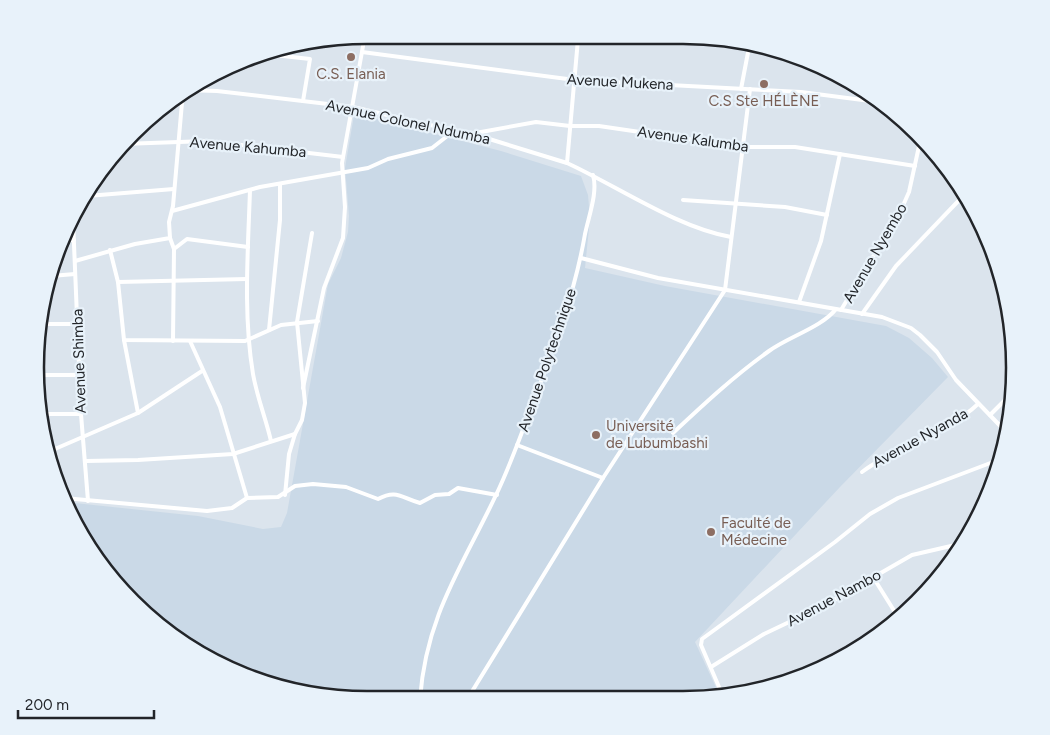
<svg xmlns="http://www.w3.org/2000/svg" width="1050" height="735" font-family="Figtree,sans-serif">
<rect width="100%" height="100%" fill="#dbe4ed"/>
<!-- built -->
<polygon fill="#cad9e7" points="357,114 501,151 581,176 588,195 590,218 585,268 665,286 886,326 909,338 932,358 948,377 840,487 695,642 719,694 368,700 302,694 240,675 183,644 132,602 69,515 65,502 198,516 263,529 281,527 287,513 328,284 341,258 348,232 349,216 345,168 354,115"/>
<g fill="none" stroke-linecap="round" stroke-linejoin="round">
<!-- minor -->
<g stroke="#fff" stroke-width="4">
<path d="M578,39L567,163C617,186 678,228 731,237"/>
<polyline points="362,52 575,80 801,92 878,102"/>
<polyline points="265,54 310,59 303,101"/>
<polyline points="741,89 750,42"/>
<polyline points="185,90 217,91 353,107 486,138 567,163"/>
<polyline points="470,134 536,122 570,126 599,126 742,147 795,147 915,166"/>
<polyline points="122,144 207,141 343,157"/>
<path d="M250,190C248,251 243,314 253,374C257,397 266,419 271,441"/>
<polyline points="87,196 174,189"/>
<polyline points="683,200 785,207 827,215"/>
<polyline points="172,211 260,187 368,168 388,159 432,148 455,130"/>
<polyline points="73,220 81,414 88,501"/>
<polyline points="170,238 174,249 173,341"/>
<polyline points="60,241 74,240"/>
<polyline points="174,249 187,239 248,247"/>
<polyline points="110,250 118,282 124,340 245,341 281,325 318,321"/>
<polyline points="581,258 658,278 882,317 911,328 920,335 937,352 956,380 1008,434"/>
<polyline points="75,261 135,244 170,238 169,222 173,206 183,91"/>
<polyline points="51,276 75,274"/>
<polyline points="118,282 247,279"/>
<polyline points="799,302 821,241 840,154"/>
<polyline points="841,310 901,210 909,192 921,137"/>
<polyline points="862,314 896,266 965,194"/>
<polyline points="38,324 78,324"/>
<polyline points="269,330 280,220 280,185"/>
<polyline points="124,340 138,413"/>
<polyline points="190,341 220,407 247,498"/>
<polyline points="39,375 80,375"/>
<polyline points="303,388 324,288 343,238 345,207 342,163 365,35"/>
<polyline points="41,414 81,414"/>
<polyline points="990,415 1013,392"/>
<path d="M673,433C704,404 734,376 769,351C788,337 822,327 836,309"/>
<polyline points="517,445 603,478"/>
<polyline points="48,452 138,413 202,371"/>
<polyline points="86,461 138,460 233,454 295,434"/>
<path d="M862,472C898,445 945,435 978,404"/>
<polyline points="285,495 289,454 295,434 302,420 305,403 297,322 312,233"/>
<path d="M64,498L207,511L232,508L247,498L278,497L295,486L313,484L346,487L378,499C397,489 401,498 420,503L435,495L449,494L458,488L497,495"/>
<polyline points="873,577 898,617"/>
<polyline points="711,667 764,634 827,604 912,555 964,543"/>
<polyline points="722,694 701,645 702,639 835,542 870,514 898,498 1001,459"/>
<polyline points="468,698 603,478 725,290 750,89"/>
<path d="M420,699C426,616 462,567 496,495C511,464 522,432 534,400C555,345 575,292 585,234C589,215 598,192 593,175"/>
</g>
<!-- secondary -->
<polyline stroke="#fff" stroke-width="5" points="803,675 853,649"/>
</g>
<!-- markers -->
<g fill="#8d6e63" stroke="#e8f2fa" stroke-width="2">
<circle cx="351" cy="57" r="5"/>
<circle cx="764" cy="84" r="5"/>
<circle cx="596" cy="435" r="5"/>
<circle cx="711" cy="532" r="5"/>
</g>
<g text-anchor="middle" stroke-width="4.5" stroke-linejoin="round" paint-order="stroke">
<!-- education labels -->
<g font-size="15" fill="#785e54" stroke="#e8f2fa">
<text x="351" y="79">C.S. Elania</text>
<text x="764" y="106">C.S Ste HÉLÈNE</text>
<text x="606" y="431" text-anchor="start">Université<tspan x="606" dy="17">de Lubumbashi</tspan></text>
<text x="721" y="528" text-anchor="start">Faculté de<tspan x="721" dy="17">Médecine</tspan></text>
</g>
<!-- street labels -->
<g font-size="15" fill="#222529" stroke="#e8f2fa">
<text transform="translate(620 82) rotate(3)" y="5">Avenue Mukena</text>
<text transform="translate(408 122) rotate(12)" y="5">Avenue Colonel Ndumba</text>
<text transform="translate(693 139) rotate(8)" y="5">Avenue Kalumba</text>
<text transform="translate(248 147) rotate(5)" y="5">Avenue Kahumba</text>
<text transform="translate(875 253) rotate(-60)" y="5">Avenue Nyembo</text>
<text transform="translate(547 360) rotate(-71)" y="5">Avenue Polytechnique</text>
<text transform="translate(79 361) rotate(-92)" y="5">Avenue Shimba</text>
<text transform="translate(920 438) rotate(-29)" y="5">Avenue Nyanda</text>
<text transform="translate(834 598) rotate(-28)" y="5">Avenue Nambo</text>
</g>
</g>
<!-- crop -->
<path d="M0 0H1050V735H0ZM367 44H683A323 323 0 0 1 1006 367V368A323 323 0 0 1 683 691H367A323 323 0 0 1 44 368V367A323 323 0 0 1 367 44Z" fill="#e8f2fa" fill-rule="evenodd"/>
<path fill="none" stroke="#222529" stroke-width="2.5" d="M367 44H683A323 323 0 0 1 1006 367V368A323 323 0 0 1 683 691H367A323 323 0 0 1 44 368V367A323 323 0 0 1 367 44Z"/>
<!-- scale -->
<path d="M18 710v8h136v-8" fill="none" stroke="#222529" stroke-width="2.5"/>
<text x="25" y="710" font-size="15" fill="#222529" stroke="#e8f2fa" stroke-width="4" paint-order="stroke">200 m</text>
</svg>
